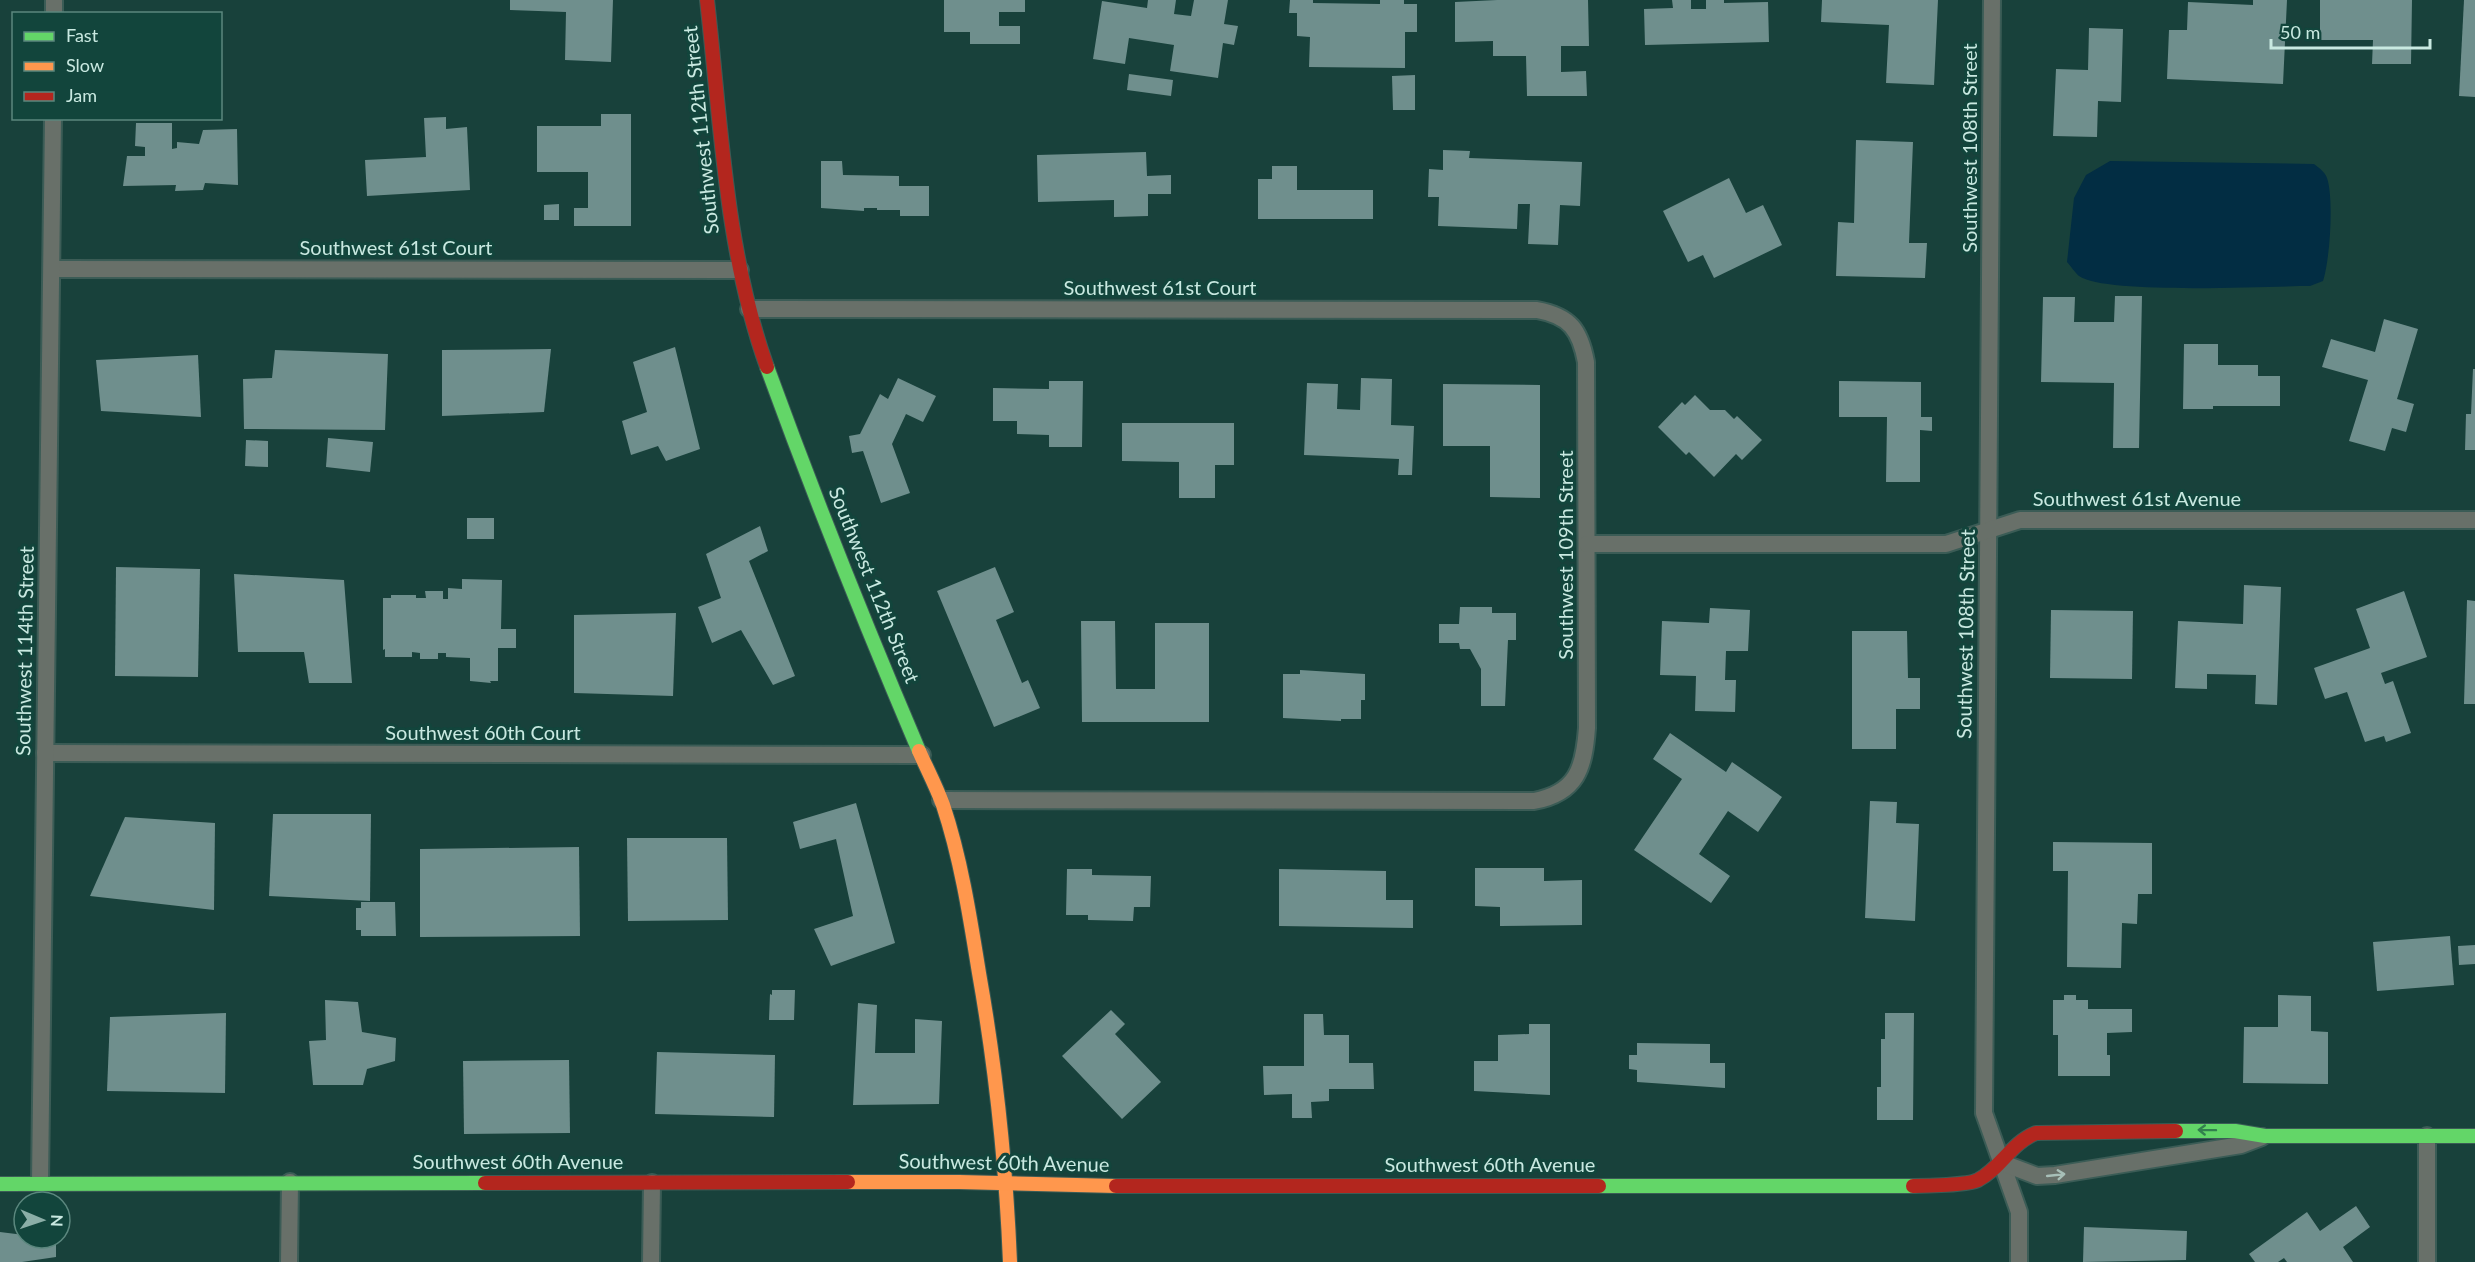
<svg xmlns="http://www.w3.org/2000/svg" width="2475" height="1262" font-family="Lato,sans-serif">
<rect width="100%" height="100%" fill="#18413b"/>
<!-- water -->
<path fill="#022d43" d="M2110,161L2314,164C2319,168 2325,172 2327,178C2334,198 2330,260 2323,281L2310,286C2269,286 2106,295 2079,276C2075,273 2071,266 2067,262L2074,198L2086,175Z"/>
<!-- building -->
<g fill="#6f8f8d">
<polygon points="510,0 613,0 611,62 565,60 566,12 510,10"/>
<polygon points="944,0 1025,0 1025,12 999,12 999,26 1020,26 1020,44 970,44 970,32 944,32"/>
<polygon points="1148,0 1176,0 1174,14 1191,16 1194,0 1228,0 1224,24 1238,26 1234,45 1223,43 1218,78 1170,71 1174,45 1129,38 1125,64 1093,59 1102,1 1147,8"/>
<polygon points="1290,0 1313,0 1313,3 1380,4 1380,0 1404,0 1404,4 1417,4 1417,32 1405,32 1405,68 1309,67 1310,37 1297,36 1297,13 1289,13"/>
<polygon points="1497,0 1588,0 1589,46 1561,46 1561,72 1586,71 1587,96 1527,96 1526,56 1493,56 1493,41 1455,42 1455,2"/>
<polygon points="1672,0 1691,0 1691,9 1706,9 1706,0 1724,0 1724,3 1768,2 1769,42 1645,45 1644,9 1673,8"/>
<polygon points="1822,0 1938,0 1934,85 1886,83 1889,25 1821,22"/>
<polygon points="2253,0 2287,0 2283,84 2167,79 2169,30 2187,30 2188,2 2253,5"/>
<polygon points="2320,0 2412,0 2411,64 2372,64 2373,40 2320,40"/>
<polygon points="2464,0 2475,0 2475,97 2459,96"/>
<polygon points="2089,28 2123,29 2121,102 2098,101 2097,137 2053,136 2056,69 2088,70"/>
<polygon points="1129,74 1173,80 1171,96 1127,90"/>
<polygon points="1415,75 1415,110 1393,110 1392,76"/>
<polygon points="601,114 631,114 631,226 574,226 574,208 588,208 588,172 537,172 537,126 601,126"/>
<polygon points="446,117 446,129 467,127 470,190 367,196 365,160 426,157 424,118"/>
<polygon points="136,123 172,123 172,149 177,148 177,142 199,144 203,130 237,129 238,185 205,183 203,190 175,191 176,185 123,186 127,156 145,156 145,147 135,146"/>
<polygon points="1856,140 1913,142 1909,243 1927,243 1925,278 1836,276 1838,222 1854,223"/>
<polygon points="1443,150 1470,151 1469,158 1582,162 1580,206 1560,205 1558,245 1528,244 1530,204 1518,204 1517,229 1438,226 1439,197 1428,197 1429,169 1443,170"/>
<polygon points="1146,152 1147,176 1171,175 1171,194 1148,194 1148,216 1114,217 1114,200 1038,202 1037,155"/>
<polygon points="821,161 842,161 843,175 899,176 899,186 929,186 929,216 900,216 900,210 877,210 877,208 864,208 864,211 821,208"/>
<polygon points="1272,166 1297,166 1297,190 1373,190 1373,219 1258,219 1258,179 1272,179"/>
<polygon points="1729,178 1746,213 1763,205 1782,245 1714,278 1703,255 1688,262 1663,211"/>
<polygon points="559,204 559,220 544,220 544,205"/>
<polygon points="2115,296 2142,296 2139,448 2113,448 2114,383 2041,382 2043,297 2075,297 2074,322 2114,322"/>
<polygon points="2384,319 2418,329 2397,399 2414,404 2406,432 2392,428 2385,451 2349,441 2368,380 2322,367 2331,339 2375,352"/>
<polygon points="2184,344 2218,344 2218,365 2258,365 2258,376 2280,376 2280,406 2213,406 2213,409 2183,409"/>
<polygon points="675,347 700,449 666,461 658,446 631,455 622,421 647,412 633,362"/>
<polygon points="551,349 544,412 442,416 442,350"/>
<polygon points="275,350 388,354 385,430 244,429 243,379 272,378"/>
<polygon points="198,355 201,417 101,411 96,360"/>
<polygon points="2473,369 2475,369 2475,450 2465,450 2466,414 2471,414"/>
<polygon points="898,378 936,396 923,422 906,414 892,444 910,493 881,503 863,451 852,453 849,436 860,434 880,394 888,399"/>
<polygon points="1361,378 1392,379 1391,425 1414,426 1412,475 1398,475 1399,459 1304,455 1307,383 1338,384 1337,409 1360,410"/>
<polygon points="1049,381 1083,381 1082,447 1049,447 1049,435 1017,434 1017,421 993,421 993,388 1049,389"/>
<polygon points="1839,381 1921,382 1921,417 1932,417 1932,431 1920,430 1920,482 1886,482 1887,417 1839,417"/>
<polygon points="1443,384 1540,385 1540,498 1490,497 1490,446 1443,446"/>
<polygon points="1695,395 1710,410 1725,410 1734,419 1737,416 1762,440 1742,460 1736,454 1714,477 1689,452 1686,455 1658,427 1682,402 1685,405"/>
<polygon points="1122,423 1234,423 1234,465 1215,465 1215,498 1179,498 1179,462 1122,461"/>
<polygon points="328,438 373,442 370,472 326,467"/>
<polygon points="246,440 268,441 268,467 245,466"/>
<rect x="467" y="518" width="27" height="21"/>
<polygon points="760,526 768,551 749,561 795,676 773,685 741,630 712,643 698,607 721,598 706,554"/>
<polygon points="116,567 200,569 198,677 115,676"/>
<polygon points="995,567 1014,612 996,620 1022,683 1028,680 1040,708 994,727 937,591"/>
<polygon points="234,574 344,580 352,683 309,683 304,652 238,652"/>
<polygon points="462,579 502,580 501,629 516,629 516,648 498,648 498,681 490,681 491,683 470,681 470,658 446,657 446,653 438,653 438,659 420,659 420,653 412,652 412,657 385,657 385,649 383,650 383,598 391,598 391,595 416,595 416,598 426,598 425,591 443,591 443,599 448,599 448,588 462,589"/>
<polygon points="2244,585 2281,587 2277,705 2255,704 2256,675 2207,674 2207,689 2175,688 2178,621 2243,624"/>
<polygon points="2404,591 2427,657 2381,673 2385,684 2393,681 2411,733 2386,742 2384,736 2365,742 2347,692 2325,699 2314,668 2370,648 2356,609"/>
<polygon points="2467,600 2475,601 2475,704 2464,704"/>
<polygon points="1460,607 1492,607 1492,613 1516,613 1516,640 1508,640 1505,706 1481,706 1481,669 1470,649 1460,649 1459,643 1439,643 1439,624 1459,624"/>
<polygon points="1710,608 1750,610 1748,651 1726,651 1725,680 1736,680 1735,712 1695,711 1696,676 1660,675 1662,621 1709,623"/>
<polygon points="2051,610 2133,611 2132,679 2050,678"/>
<polygon points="676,613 673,696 574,693 574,615"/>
<polygon points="1081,621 1115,621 1116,689 1155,689 1155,623 1209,623 1209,722 1082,722"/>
<polygon points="1852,631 1907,631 1908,678 1920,678 1920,709 1896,709 1896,749 1852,749"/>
<polygon points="1300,670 1365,674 1365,700 1361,700 1361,719 1341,719 1341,721 1283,718 1283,674 1300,674"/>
<polygon points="1670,733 1726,772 1732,762 1782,797 1758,832 1728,811 1699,854 1730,876 1711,903 1634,850 1682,779 1653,759"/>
<polygon points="1870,801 1897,802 1896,823 1919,824 1915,921 1865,918"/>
<polygon points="856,803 895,943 831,966 814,929 853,916 836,839 800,849 793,822"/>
<polygon points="273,814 371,814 370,901 269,896"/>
<polygon points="125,817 215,823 214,910 90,896"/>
<polygon points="627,838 727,838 728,920 628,921"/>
<polygon points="2053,842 2152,843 2152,894 2138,894 2137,924 2122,923 2121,968 2067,967 2068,871 2053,871"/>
<polygon points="579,847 580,936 420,937 420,849"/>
<polygon points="1475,868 1544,868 1544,881 1582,880 1582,925 1500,926 1500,907 1475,906"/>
<polygon points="1067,869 1092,869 1092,875 1151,876 1150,907 1134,907 1133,921 1088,920 1088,915 1066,915"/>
<polygon points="1279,869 1386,871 1386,900 1413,900 1413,928 1279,926"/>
<polygon points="361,902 395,902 396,936 361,936 361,930 356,930 356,908 361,908"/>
<polygon points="2450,936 2454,985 2377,991 2373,942"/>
<polygon points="2475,945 2475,964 2459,965 2458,946"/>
<polygon points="772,990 795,990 794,1020 769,1020 770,994 772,995"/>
<polygon points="2064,995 2076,995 2076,1000 2088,1000 2088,1009 2132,1009 2132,1032 2107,1033 2107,1055 2110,1055 2110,1076 2058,1076 2058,1035 2053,1035 2053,1000 2064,1000"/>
<polygon points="2278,995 2311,996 2311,1031 2328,1032 2328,1084 2243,1083 2244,1027 2278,1027"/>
<polygon points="325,1000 358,1002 362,1032 396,1038 395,1061 367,1069 363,1085 313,1085 309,1041 326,1040"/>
<polygon points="858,1003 877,1005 875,1053 915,1053 915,1019 942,1021 939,1104 853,1105"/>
<polygon points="1111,1010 1125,1024 1115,1034 1161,1082 1122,1119 1062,1056"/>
<polygon points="226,1013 225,1093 107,1091 110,1017"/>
<polygon points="1885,1013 1914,1013 1913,1120 1877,1120 1877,1087 1881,1087 1881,1039 1885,1039"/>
<polygon points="1304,1014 1323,1014 1324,1035 1349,1035 1349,1063 1373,1063 1374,1089 1329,1089 1329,1101 1311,1102 1312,1118 1292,1118 1292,1094 1264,1095 1263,1066 1304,1066"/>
<polygon points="1529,1024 1550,1024 1550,1095 1474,1091 1474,1061 1498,1061 1498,1035 1529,1034"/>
<polygon points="1637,1043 1710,1044 1710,1063 1725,1063 1725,1088 1637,1082 1637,1070 1629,1069 1629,1055 1637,1055"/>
<polygon points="657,1052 775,1055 774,1117 655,1114"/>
<polygon points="569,1060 570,1133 464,1134 463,1061"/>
<polygon points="2356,1206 2370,1227 2343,1247 2353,1262 2287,1262 2284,1258 2278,1262 2255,1262 2249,1254 2307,1212 2320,1231"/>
<polygon points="2084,1227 2187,1231 2186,1260 2083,1262"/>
<polygon points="0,1232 24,1235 24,1238 56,1239 56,1257 22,1262 0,1262"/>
</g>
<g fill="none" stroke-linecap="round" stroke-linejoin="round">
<!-- street casing -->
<g stroke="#3b5c56" stroke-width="20">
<g id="street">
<polyline points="1992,0 1984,1113 2019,1212 2019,1262"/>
<polyline points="54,14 54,0"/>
<polyline points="52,269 740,270"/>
<path d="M749,309L1537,310C1570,316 1580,330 1586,362L1587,728C1584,768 1577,793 1534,801L941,800"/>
<polyline points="1587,544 1946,544 2020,520 2475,520"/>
<polyline points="45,753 922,755"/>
<polyline points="2427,1136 2427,1262"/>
<polyline points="2000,1162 2037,1176 2055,1175 2241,1145 2262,1137"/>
<polyline points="40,1183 53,118"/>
<polyline points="289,1262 290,1182"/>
<polyline points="651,1262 652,1183"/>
</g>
</g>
<!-- fast casing -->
<g stroke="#3b5c56" stroke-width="16">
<g id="fast">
<path d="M767,367C814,496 865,624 919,751"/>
<polyline points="2176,1131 2235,1131 2265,1136 2475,1136"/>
<polyline points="0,1184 485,1183"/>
<polyline points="1599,1186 1913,1186"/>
</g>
</g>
<!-- slow casing -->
<g stroke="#3b5c56" stroke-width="16">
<g id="slow">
<path d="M919,751C927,769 936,786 943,805C961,859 970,917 979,973C996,1069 1006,1165 1010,1262"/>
<polyline points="848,1182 959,1182 1116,1186"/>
</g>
</g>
<!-- jam casing -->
<g stroke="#3b5c56" stroke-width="16">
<g id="jam">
<path d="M707,0C721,122 725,250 767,367"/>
<polyline points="485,1183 848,1182"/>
<polyline points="1116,1186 1599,1186"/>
<path d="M1913,1186C1925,1186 1969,1185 1978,1180C2001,1168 2011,1143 2036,1133L2176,1131"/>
</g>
</g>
<!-- street -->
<use href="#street" stroke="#687069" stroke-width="16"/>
<!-- fast -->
<use href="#fast" stroke="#63d668" stroke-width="14"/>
<!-- slow -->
<use href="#slow" stroke="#ff974d" stroke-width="14"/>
<!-- jam -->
<use href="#jam" stroke="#b3261e" stroke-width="14"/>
</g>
<!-- one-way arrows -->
<defs><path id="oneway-shaft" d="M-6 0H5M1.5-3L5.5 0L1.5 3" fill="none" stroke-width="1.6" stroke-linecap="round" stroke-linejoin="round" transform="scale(1.5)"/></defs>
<use stroke="#327f4e" href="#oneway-shaft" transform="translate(2207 1130) rotate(-179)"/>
<use stroke="#a7bfb7" href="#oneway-shaft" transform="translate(2056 1175) rotate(-6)"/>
<g text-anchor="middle" stroke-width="6" stroke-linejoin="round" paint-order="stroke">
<!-- street labels -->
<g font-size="20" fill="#c9e9e1" stroke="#12453c">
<text transform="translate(701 130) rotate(-96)" y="7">Southwest 112th Street</text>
<text transform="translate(1970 148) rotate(-90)" y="7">Southwest 108th Street</text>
<text x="396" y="255">Southwest 61st Court</text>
<text x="1160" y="295">Southwest 61st Court</text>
<text x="2137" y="506">Southwest 61st Avenue</text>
<text transform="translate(1566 555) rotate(-90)" y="7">Southwest 109th Street</text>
<text transform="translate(874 585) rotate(68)" y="7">Southwest 112th Street</text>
<text transform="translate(1966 634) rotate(-89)" y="7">Southwest 108th Street</text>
<text transform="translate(25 651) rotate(-89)" y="7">Southwest 114th Street</text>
<text x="483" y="740">Southwest 60th Court</text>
<text x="518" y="1169">Southwest 60th Avenue</text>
<text transform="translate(1004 1163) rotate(1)" y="7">Southwest 60th Avenue</text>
<text x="1490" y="1172">Southwest 60th Avenue</text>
</g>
</g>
<!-- legend -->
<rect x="12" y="12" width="210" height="108" fill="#12453c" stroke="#5b877e" stroke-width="1.5"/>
<rect x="24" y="32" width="30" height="9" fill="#63d668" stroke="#5b877e" stroke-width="1.5"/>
<text x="66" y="42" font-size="18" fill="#c9e9e1">Fast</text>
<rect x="24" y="62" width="30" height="9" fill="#ff974d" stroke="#5b877e" stroke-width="1.5"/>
<text x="66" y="72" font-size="18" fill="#c9e9e1">Slow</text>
<rect x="24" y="92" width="30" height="9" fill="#b3261e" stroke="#5b877e" stroke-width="1.5"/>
<text x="66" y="102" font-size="18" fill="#c9e9e1">Jam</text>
<!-- north arrow -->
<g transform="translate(42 1220) rotate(92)"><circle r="28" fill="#12453c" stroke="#5b877e" stroke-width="1.5"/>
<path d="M0-4.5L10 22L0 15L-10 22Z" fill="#8baea7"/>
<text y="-9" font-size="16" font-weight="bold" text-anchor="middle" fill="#c9e9e1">N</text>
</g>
<!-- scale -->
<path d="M2271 39v9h159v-9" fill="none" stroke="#c9e9e1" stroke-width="3"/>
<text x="2280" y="39" font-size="18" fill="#c9e9e1" stroke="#12453c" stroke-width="4.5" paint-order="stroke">50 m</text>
</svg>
